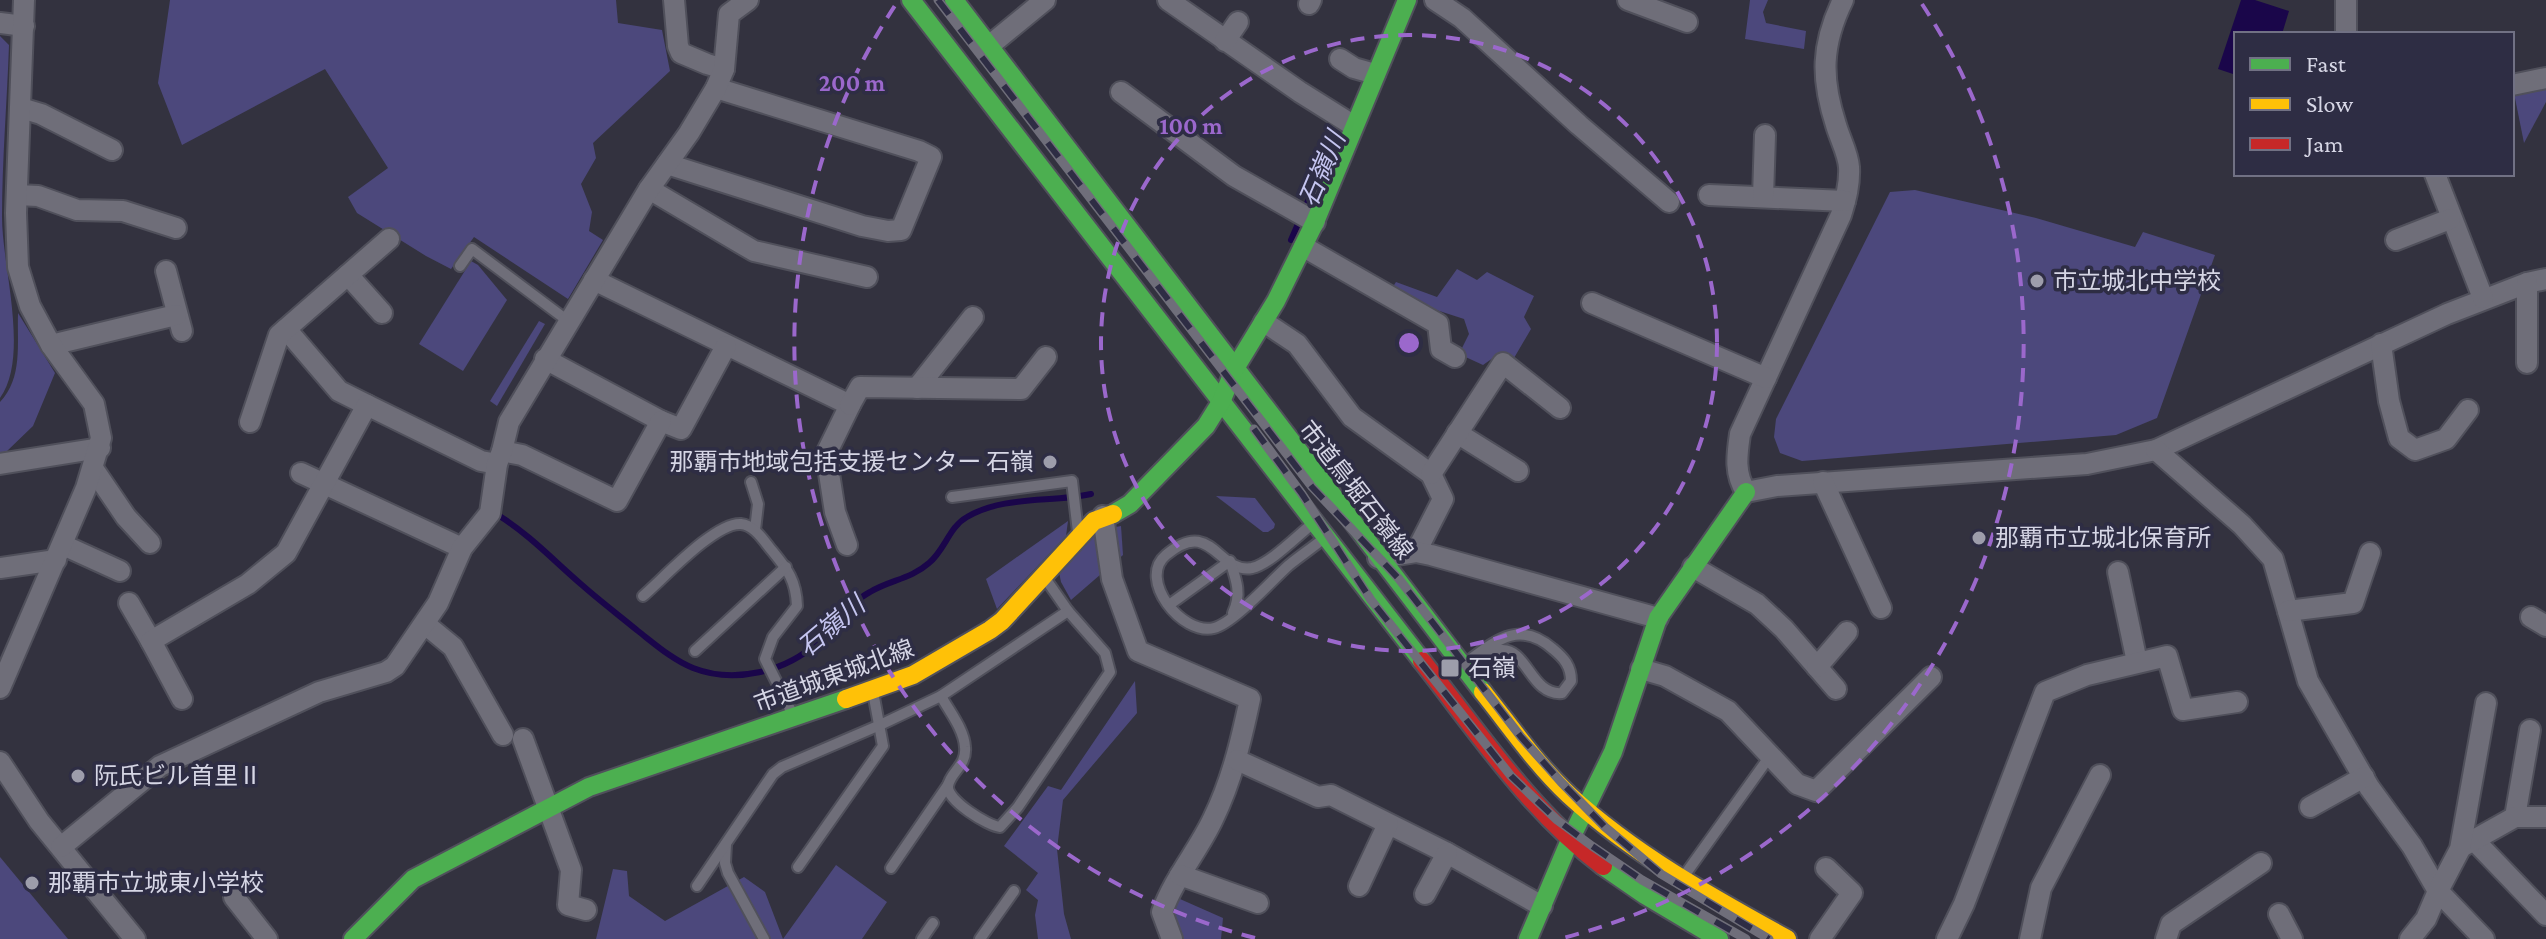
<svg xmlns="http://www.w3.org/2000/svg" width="2546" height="939" font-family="'Crimson Pro','Noto Sans JP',serif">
<rect width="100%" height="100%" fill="#33323f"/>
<!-- green -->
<g fill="#4c487c">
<polygon points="170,0 616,0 618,23 662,30 670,71 593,143 596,158 581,184 592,212 589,231 603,240 568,299 474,237 451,269 426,256 357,213 348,197 388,168 325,69 182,145 158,83"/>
<polygon points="1750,0 1768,0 1763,12 1766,23 1806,31 1804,49 1745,39"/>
<path d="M0,36L9,45C7,102 2,160 2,217C2,267 30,356 0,398Z"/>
<polygon points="2546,86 2546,102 2524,143 2514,93"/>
<polygon points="1915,190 2036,218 2135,247 2143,232 2215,255 2157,418 2116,435 1802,461 1780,453 1774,437 1776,419 1890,192"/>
<polygon points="471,261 478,265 507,300 463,371 419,344"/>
<polygon points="1457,269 1477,280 1487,272 1534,296 1524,317 1531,329 1514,358 1500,353 1483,365 1459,354 1469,334 1464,319 1424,306 1392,288 1396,282 1437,297"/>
<path d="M18,313L55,373L33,426L6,452L0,453V402C23,378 17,344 18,313Z"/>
<polygon points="539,321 545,324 497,406 490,401"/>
<polygon points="1216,496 1255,498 1275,524 1274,528 1268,532 1263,532"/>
<polygon points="1068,521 1066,536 997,609 986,579"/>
<polygon points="1121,526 1123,555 1071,600 1061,582 1059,572 1094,531"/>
<polygon points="1135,681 1137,713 1063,800 1057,849 1064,914 1071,939 1038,939 1035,915 1038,900 1026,890 1038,873 1004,846 1048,786 1061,790"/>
<polygon points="0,857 68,939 0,939"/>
<polygon points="836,865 887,902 862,939 596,939 613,869 627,871 629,896 665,921 744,877 765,892 783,939"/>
<polygon points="1180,899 1223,918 1221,939 1181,939 1170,912"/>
</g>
<!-- water -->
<polygon fill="#1a064a" points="2241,0 2255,0 2289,11 2282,34 2236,34 2236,75 2218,69"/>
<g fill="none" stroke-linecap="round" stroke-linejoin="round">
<!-- stream -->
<g stroke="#1a064a" stroke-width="6">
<polyline points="1291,240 1328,155"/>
<path d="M498,515C530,535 554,561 582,585C600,601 620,616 638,631C656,645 673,660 693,668C734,684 786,672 818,642C835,626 849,603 870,592C890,580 911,579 929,563C945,550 949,527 967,517C1004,495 1051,503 1091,494"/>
</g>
<!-- lane casing -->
<g stroke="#50505b" stroke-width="14">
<g id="lane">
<polyline points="460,266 472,249 568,321"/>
<polyline points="751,482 758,504 755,530"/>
<polyline points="952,497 1072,481 1078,532"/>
<path d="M1311,525C1297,536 1270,564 1252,568C1217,574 1212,516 1166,555C1137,579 1182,636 1214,628C1234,623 1272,580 1289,565C1300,556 1312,548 1323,539"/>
<path d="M643,596C663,579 715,522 741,524C753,525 762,538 769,547C786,568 796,578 797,606L773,637L765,659L793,715"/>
<path d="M1169,605L1230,561C1236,579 1242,594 1233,613"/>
<polyline points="695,651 786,567"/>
<path d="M1463,665C1493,643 1518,618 1553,649C1564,658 1571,666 1571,681L1562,693C1531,696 1527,648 1501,650C1490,651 1477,665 1469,672"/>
<path d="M941,696C949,711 964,729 965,747C967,766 950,772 948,786C946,800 988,826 1000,827L1018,807L1110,672L1105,653L1068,611L1045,578"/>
<polyline points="726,844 725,863 728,873 764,939"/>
<polyline points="798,867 883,746 873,692"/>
<polyline points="891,868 948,785"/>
<polyline points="1684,876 1770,756"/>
<polyline points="697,886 773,774 782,767 880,725 941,696 1068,611"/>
<polyline points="922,939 933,923"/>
<polyline points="980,939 1014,891"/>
</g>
</g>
<!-- street casing -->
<g stroke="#50505b" stroke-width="24">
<g id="street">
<polyline points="674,0 678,46 681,53 707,64 724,69"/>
<polyline points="1168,0 1300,92 1351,124"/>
<polyline points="1435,0 1462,18 1579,125 1669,202"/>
<polyline points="1628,0 1687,22"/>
<path d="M1843,0C1821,45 1821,79 1836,125C1840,139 1848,153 1849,167C1850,184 1846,199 1841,215L1740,434C1737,455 1734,473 1746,492L1777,486L2087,464L2156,450L2447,314L2527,283L2546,279"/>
<polyline points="2346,0 2346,34"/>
<polyline points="1309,4 1311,0"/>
<polyline points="0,23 24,26"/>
<polyline points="1225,41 1238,22"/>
<polyline points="989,46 1045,0"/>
<polyline points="1340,59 1354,68 1375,74"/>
<polyline points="2512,85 2546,78"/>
<polyline points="1121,92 1234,176 1315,222"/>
<polyline points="21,108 41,114 112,150"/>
<polyline points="667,164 862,226 888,231 901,230 931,157 919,151 716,88"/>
<polyline points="2435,174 2483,298"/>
<polyline points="649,189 754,251 867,277"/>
<polyline points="17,195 38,196 77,210 123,211 176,228"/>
<polyline points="1709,195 1845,201"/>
<polyline points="1763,197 1765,135"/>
<polyline points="2396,240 2450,219"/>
<polyline points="1304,247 1438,324 1441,349 1455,357"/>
<polyline points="166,271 182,331"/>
<polyline points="348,275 382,313"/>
<polyline points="594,280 850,405 826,454 835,512 847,545"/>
<polyline points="1592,303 1766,378"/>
<polyline points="1264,322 1297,344 1352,417 1431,474 1443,499 1416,552"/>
<polyline points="286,329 339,391 367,405"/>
<polyline points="2381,344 2389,401 2399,438 2415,450 2446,439 2468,410"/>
<polyline points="51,345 176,315"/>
<polyline points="545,359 661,421 681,429 726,346"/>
<polyline points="2527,363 2527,283"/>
<polyline points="917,388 973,317"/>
<polyline points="850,405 860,387 1021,389 1046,357"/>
<polyline points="250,422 279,335 389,239"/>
<polyline points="1457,433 1518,471"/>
<polyline points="2156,450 2242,525 2273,559 2308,681 2369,787 2412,846 2438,891 2426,919 2410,939"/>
<polyline points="502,451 522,455 617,501 661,421"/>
<polyline points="0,464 100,448"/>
<polyline points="94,470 126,517 150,543"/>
<polyline points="301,473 462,548"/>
<polyline points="1431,474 1503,363 1560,408"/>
<polyline points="1823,482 1881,608"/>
<path d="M1103,516L1112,579L1138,651L1250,699C1241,741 1232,780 1213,819C1198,851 1174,878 1162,912L1172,939"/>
<polyline points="63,545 120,571"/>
<polyline points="1378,558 1416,552 1431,555 1658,618"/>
<polyline points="1693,567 1757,604 1784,629 1836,689"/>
<polyline points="0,568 56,560"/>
<polyline points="2118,572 2137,662"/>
<polyline points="129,603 151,641"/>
<polyline points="2288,611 2353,603 2370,553"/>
<polyline points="2531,617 2546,626"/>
<polyline points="425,624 453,647 503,735"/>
<polyline points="1817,667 1847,632"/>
<polyline points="1641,669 1665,676 1728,711 1797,784 1816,791 1931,677"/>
<polyline points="0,688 86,488 101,438 94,404 51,345 30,306 18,267 16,213 24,0"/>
<polyline points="182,699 151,641 248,584 286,553 367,405 481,461 497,464"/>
<polyline points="523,739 571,870 568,905 586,910"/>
<polyline points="1237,760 1318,797 1331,795 1447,853 1542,906"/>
<polyline points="0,762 39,821 135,939"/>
<polyline points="2310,807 2364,777"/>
<polyline points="2515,817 2530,730"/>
<polyline points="2474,840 2546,915"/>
<polyline points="2465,845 2515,817 2546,817"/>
<polyline points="61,847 160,766 319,692 386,672 395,666 438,603 462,548 490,513 497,464 502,451 509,422 649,189 689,133 716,88 724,69 729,14 748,0"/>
<polyline points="1180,875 1258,903"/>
<polyline points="1359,886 1388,824"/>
<polyline points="1425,894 1447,853"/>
<polyline points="234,897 267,939"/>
<polyline points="2279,914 2292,939"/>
<polyline points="1820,939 1852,893 1826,868"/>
<polyline points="1947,939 1964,904 2045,692 2087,675 2167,656 2183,710 2237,702"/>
<polyline points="2030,939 2041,888 2100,775"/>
<polyline points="2166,939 2171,924 2261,863"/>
<polyline points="2484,939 2438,891 2460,849 2486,703"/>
</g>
</g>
<!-- fast casing -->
<g stroke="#50505b" stroke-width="22">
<g id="fast">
<polyline points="911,0 1422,661"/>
<polyline points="954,0 1483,692"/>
<polyline points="1113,514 1130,504 1206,426 1221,402 1234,370 1276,301 1315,222 1407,0"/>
<polyline points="1603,866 1645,895 1719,939"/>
<polyline points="353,939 413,879 589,787 846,699"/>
<polyline points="1528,939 1570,840 1613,752 1658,618 1746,492"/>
</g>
</g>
<!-- slow casing -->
<g stroke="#50505b" stroke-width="22">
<g id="slow">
<path d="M1483,692C1511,727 1536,764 1569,795C1633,854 1711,897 1787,939"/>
<polyline points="846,699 913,675 990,630 1002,621 1094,521 1113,514"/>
</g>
</g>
<!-- jam casing -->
<g stroke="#50505b" stroke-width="22">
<path id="jam" d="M1422,661C1478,732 1530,811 1603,866"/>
</g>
<!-- lane -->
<use href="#lane" stroke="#6f6e79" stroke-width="10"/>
<!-- street -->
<use href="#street" stroke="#6f6e79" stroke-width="20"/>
<!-- fast -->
<use href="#fast" stroke="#4caf50" stroke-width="18"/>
<!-- slow -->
<use href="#slow" stroke="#ffc107" stroke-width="18"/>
<!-- jam -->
<use href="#jam" stroke="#c62828" stroke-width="18"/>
<!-- rail casing -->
<g stroke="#6f6e7a" stroke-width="9">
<g id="rail">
<polyline points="938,0 1312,487 1399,579 1521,737 1561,782 1605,827 1661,874 1769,939"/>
<polyline points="1254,429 1302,494 1371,600 1511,776 1557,820 1592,846 1642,880 1746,939"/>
</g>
</g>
<!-- rail -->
<use href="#rail" stroke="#2e2d44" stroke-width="6" stroke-dasharray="18" stroke-linecap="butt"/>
</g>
<!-- distance rings -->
<g fill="none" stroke="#9b68cc" stroke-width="4" stroke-dasharray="14 10">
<circle cx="1409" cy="343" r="308"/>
<path d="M1255 938A615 615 0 0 1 896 4M1922 4A615 615 0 0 1 1563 938"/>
</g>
<!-- markers -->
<g fill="#9d9dab" stroke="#2e2d44" stroke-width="3">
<circle cx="2037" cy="281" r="8"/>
<circle cx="1050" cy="462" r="8"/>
<circle cx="1979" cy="538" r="8"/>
<rect x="1440" y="658" width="20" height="20" rx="4"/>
<circle cx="78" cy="776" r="8"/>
<circle cx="32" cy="883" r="8"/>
</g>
<g text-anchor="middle" stroke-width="7" stroke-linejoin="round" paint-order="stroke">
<!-- poi labels -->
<g font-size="24" fill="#d6d6e5" stroke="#2e2d44" text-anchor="start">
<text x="2053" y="289">市立城北中学校</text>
<text x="1034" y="470" text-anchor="end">那覇市地域包括支援センター 石嶺</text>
<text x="1995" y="546">那覇市立城北保育所</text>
<text x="1468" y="676">石嶺</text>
<text x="94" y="784">阮氏ビル首里Ⅱ</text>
<text x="48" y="891">那覇市立城東小学校</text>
</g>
<!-- street labels -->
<g font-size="24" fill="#d6d6e5" stroke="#2e2d44">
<text transform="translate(1356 490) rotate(52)" y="8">市道鳥堀石嶺線</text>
<text transform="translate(834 676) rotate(-20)" y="8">市道城東城北線</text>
</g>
<!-- water labels -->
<g font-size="26" font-style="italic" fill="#c5c5f0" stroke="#2e2d44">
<text transform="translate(1322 169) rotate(-67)" y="9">石嶺川</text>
<text transform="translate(831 626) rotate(-40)" y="9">石嶺川</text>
</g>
</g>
<circle cx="1409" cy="343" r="12" fill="#9b68cc" stroke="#2e2d44" stroke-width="4"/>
<g font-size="24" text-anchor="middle" font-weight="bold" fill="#9b68cc" stroke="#2e2d44" stroke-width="7" stroke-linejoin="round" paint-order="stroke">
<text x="852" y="91">200 m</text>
<text x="1191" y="134">100 m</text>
</g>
<!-- legend -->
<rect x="2234" y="32" width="280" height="144" fill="#2e2d44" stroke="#717184" stroke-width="2"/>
<rect x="2250" y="58" width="40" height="12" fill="#4caf50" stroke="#717184" stroke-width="2"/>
<text x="2306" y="72" font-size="24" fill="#d6d6e5">Fast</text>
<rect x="2250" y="98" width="40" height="12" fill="#ffc107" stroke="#717184" stroke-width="2"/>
<text x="2306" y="112" font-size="24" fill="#d6d6e5">Slow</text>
<rect x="2250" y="138" width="40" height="12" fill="#c62828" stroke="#717184" stroke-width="2"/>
<text x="2306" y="152" font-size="24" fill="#d6d6e5">Jam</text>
</svg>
